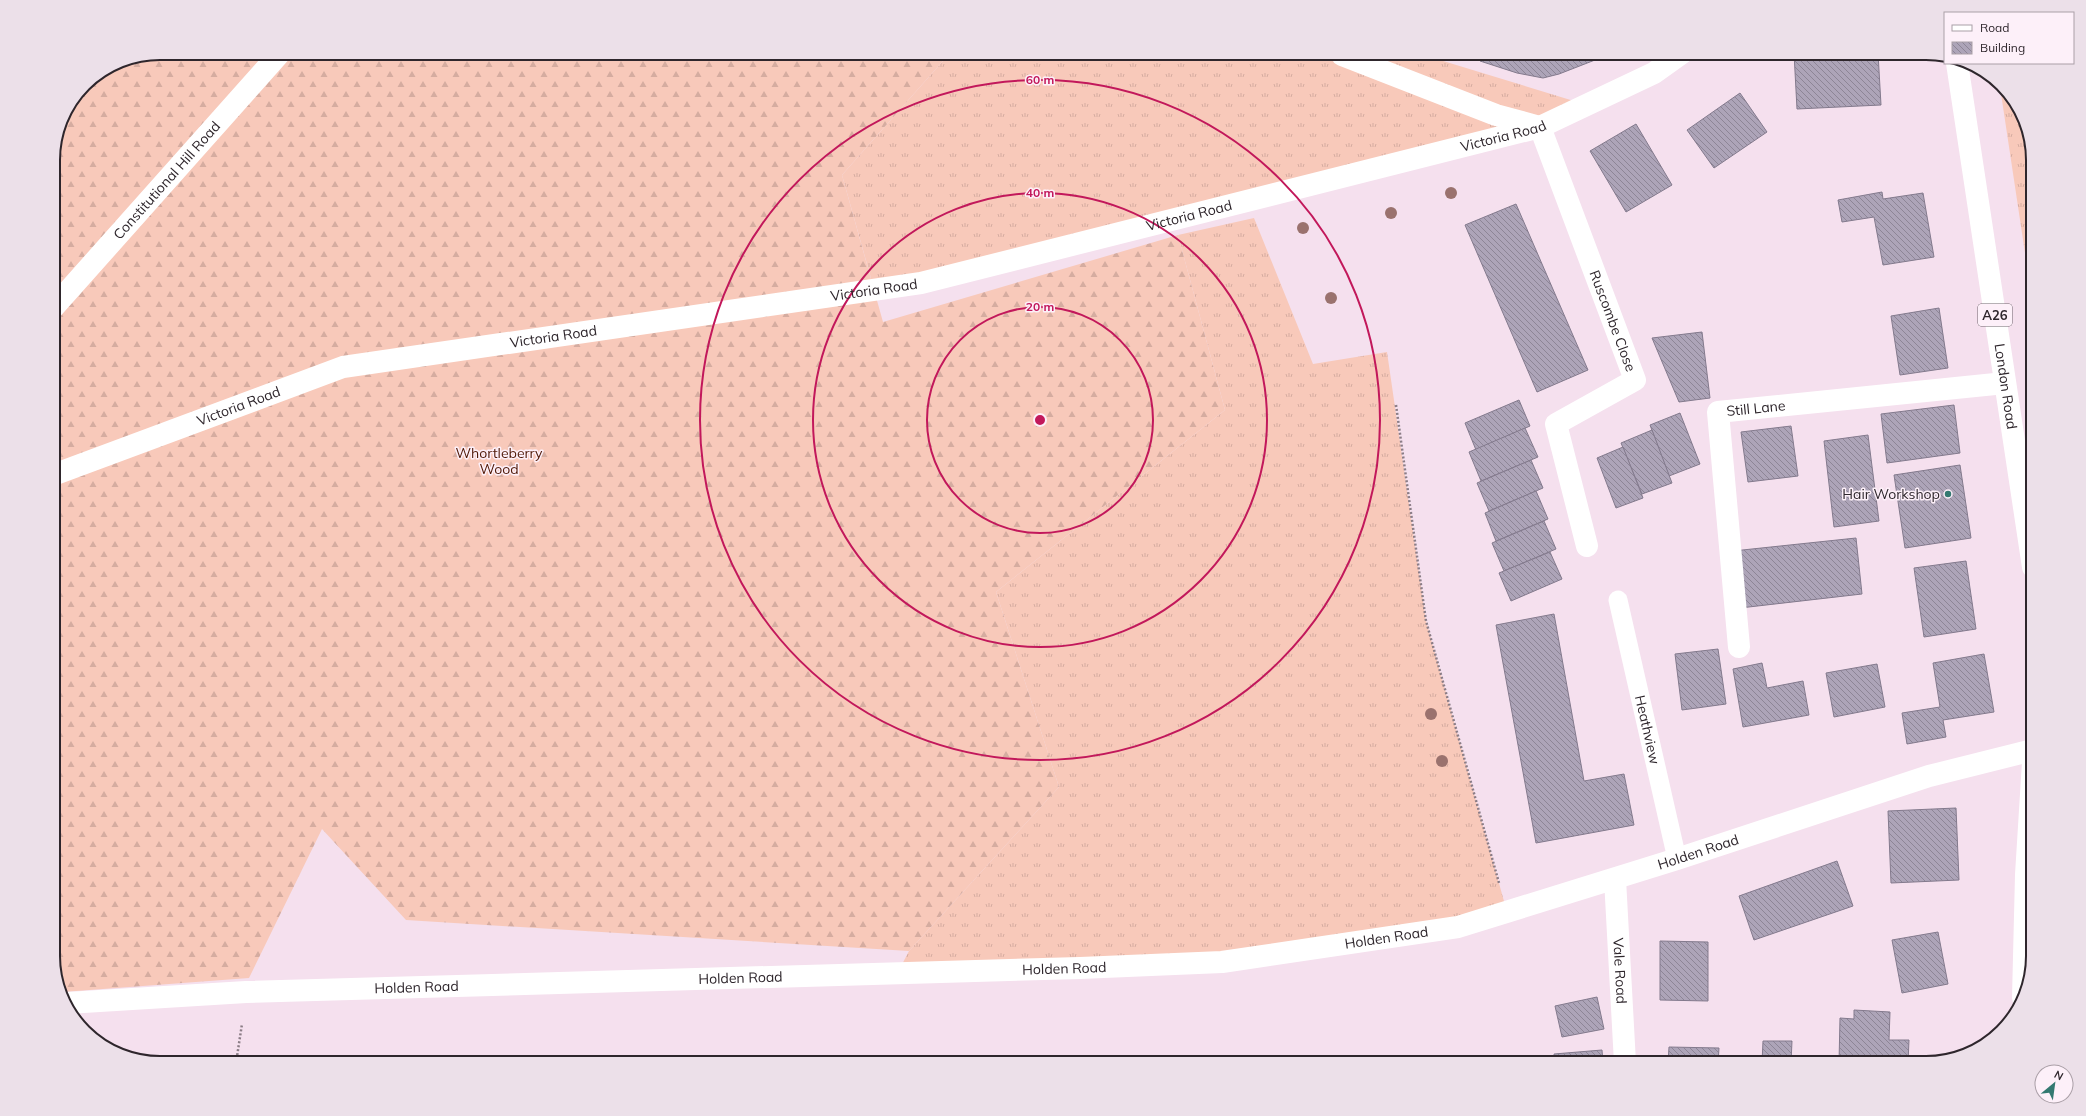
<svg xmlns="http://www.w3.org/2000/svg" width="2086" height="1116" font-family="Mulish,sans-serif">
<defs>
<pattern id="grass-tufts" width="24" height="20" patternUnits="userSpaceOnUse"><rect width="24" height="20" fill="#f8c9ba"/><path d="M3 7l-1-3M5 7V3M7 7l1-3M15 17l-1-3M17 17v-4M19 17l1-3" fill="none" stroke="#d5aca0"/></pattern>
<pattern id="forest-firs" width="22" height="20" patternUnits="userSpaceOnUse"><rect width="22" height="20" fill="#f8c9ba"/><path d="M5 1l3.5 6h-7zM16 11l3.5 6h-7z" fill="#d5aca0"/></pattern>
<pattern id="building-back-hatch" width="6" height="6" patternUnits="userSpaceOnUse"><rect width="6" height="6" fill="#ada4b8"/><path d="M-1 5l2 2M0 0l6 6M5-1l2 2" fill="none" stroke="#8d8596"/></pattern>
</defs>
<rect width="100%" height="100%" fill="#f5e0ee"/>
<!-- grass -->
<g fill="url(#grass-tufts)">
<polygon points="950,53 1417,53 1587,105 921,283 872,282 842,175"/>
<polygon points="2000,87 2015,101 2033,153 2033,306"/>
<polygon points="1254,218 1313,364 1387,352 1426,621 1507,912 1222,962 897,974 909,951 1059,787 996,592 1225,410 1178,235"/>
</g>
<!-- forest -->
<polygon fill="url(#forest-firs)" points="160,53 950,53 842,175 883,322 1178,235 1225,410 996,592 1059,787 909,951 406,920 322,829 249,978 63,992 53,964 53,153 61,119 84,84 119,61"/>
<!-- building -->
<g fill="url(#building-back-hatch)" stroke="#837a8d">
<polygon points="1452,53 1477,53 1475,60"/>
<polygon points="1483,53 1613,53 1559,74 1543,78 1517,73 1480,61"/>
<polygon points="1794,53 1878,53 1881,105 1797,109"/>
<polygon points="1740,93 1767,132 1714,168 1687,130"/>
<polygon points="1636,124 1672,185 1626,212 1590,151"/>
<polygon points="1882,192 1883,199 1923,193 1934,257 1883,265 1874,217 1842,222 1838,200"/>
<polygon points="1516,204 1588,370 1537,392 1465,225"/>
<polygon points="1939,308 1948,368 1900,375 1891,316"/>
<polygon points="1702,332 1710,398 1679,402 1652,338"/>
<polygon points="1519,400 1530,426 1476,450 1465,423"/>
<polygon points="1954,405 1960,453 1887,463 1881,414"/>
<polygon points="1680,413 1700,464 1669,476 1650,425"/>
<polygon points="1791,426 1798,476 1748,482 1741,432"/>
<polygon points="1525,428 1538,457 1481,481 1469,452"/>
<polygon points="1652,430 1672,483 1642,494 1621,443"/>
<polygon points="1868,435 1879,521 1834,527 1824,441"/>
<polygon points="1623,447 1643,498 1616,508 1597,458"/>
<polygon points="1531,460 1543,488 1489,511 1477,483"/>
<polygon points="1960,465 1971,538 1905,548 1894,475"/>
<polygon points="1536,491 1548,519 1496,541 1485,513"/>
<polygon points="1544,521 1556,549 1504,571 1492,543"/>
<polygon points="1856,538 1862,594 1740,608 1733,551"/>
<polygon points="1550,552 1562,579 1511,601 1499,573"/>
<polygon points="1966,561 1976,629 1924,637 1914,568"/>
<polygon points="1554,614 1584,781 1624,774 1634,825 1536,843 1496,625"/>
<polygon points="1718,649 1726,704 1682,710 1675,654"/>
<polygon points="1984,654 1994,712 1943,720 1946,737 1907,744 1902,713 1940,707 1933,663"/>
<polygon points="1762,663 1767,688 1803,681 1809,715 1743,727 1733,669"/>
<polygon points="1877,664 1885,707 1834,717 1826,673"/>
<polygon points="1956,808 1959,880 1891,883 1888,811"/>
<polygon points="1837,861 1853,906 1754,940 1739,896"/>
<polygon points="1938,932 1948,984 1902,993 1892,940"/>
<polygon points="1660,941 1708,942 1708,1001 1660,1000"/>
<polygon points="1597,997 1604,1029 1562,1037 1555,1006"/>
<polygon points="1854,1010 1890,1012 1889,1040 1909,1040 1908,1063 1839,1063 1840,1018 1854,1019"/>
<polygon points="1763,1041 1792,1041 1791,1063 1762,1063"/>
<polygon points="1669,1047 1719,1048 1718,1063 1668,1063"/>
<polygon points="1602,1050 1603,1063 1555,1063 1554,1054"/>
</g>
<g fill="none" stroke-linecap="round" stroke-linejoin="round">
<!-- path -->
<g stroke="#8b7d86" stroke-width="2.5" stroke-dasharray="2 2" stroke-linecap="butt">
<polyline points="1396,405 1426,621 1499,883"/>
<polyline points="236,1063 242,1024"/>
</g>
<!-- service -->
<path stroke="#fff" stroke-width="19" id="s1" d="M1618,600L1677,859"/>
<!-- minor -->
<g stroke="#fff" stroke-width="22">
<path id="s2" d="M1342,55L1496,115L1540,127L1635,380L1556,424L1587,546"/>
<path id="s3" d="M53,308L280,53"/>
<path id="s4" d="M53,475L343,367L921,283L1540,127L1654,73L1682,53"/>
<path id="s5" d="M1739,647L1718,412L2005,383"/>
<path id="s6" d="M1615,879L1625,1063"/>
<path id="s7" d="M67,1003L246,992L1080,968L1222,962L1458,927L1677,859L1929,776L2033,750"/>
</g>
<!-- trunk -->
<g stroke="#fff" stroke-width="22">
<path id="s8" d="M1957,63L2033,567"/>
<polyline points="2023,998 2026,875 2033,762"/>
</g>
</g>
<!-- trees -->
<g fill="#9a726e">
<circle cx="1451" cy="193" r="6"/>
<circle cx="1391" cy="213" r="6"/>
<circle cx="1303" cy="228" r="6"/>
<circle cx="1331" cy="298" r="6"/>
<circle cx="1431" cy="714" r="6"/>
<circle cx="1442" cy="761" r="6"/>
</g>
<!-- distance rings -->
<g fill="none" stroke="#c2185b" stroke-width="2">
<circle cx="1040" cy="420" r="113"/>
<circle cx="1040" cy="420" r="227"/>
<circle cx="1040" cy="420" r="340"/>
</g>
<!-- markers -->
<circle fill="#337971" stroke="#fdf0f9" stroke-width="1.5" cx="1948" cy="494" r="4"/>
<g text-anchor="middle" stroke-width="3" stroke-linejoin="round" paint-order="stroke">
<!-- shield labels -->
<rect fill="#fdf0f9" stroke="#6c636a" stroke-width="1" x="1978" y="304" width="34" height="22" rx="3"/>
<g font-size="13" font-weight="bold" fill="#2e262c">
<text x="1995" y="320">A26</text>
</g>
<!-- street labels -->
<g font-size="14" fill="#2e262c" stroke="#fdf0f9">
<text dy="5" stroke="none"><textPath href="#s4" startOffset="1494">Victoria Road</textPath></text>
<text dy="5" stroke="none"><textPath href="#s3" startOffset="171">Constitutional Hill Road</textPath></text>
<text dy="5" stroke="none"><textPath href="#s4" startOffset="1170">Victoria Road</textPath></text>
<text dy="5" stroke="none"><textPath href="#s4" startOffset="846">Victoria Road</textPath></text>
<text dy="5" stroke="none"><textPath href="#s2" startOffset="418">Ruscombe Close</textPath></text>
<text dy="5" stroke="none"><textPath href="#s4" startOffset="522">Victoria Road</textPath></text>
<text dy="5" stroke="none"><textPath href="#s8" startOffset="327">London Road</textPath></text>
<text dy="5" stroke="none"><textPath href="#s4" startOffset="198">Victoria Road</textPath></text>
<text dy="5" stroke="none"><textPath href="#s5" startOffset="274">Still Lane</textPath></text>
<text dy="5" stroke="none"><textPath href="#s1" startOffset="133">Heathview</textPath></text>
<text dy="5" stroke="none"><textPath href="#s7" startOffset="1646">Holden Road</textPath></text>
<text dy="5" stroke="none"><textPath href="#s7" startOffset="1322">Holden Road</textPath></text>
<text dy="5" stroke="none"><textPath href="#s7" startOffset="998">Holden Road</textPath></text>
<text dy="5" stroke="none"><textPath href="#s6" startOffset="92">Vale Road</textPath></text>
<text dy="5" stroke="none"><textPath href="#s7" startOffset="674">Holden Road</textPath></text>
<text dy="5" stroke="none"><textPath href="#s7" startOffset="350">Holden Road</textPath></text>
</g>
<!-- park labels -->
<g font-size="14" fill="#4f1806" stroke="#fdf0f9">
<text x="499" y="458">Whortleberry<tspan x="499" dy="16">Wood</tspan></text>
</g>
<!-- poi labels -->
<g font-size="14" fill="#2e262c" stroke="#fdf0f9" text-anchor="end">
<text x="1940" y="499">Hair Workshop</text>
</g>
</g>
<!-- crop -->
<path d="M0 0H2086V1116H0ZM160 60H1926A100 100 0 0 1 2026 160V956A100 100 0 0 1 1926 1056H160A100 100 0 0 1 60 956V160A100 100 0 0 1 160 60Z" fill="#ece0e9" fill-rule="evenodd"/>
<path fill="none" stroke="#2e262c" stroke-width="2" d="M160 60H1926A100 100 0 0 1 2026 160V956A100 100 0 0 1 1926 1056H160A100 100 0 0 1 60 956V160A100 100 0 0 1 160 60Z"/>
<circle cx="1040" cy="420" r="6" fill="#c2185b" stroke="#fdf0f9" stroke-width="2"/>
<g font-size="12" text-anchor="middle" font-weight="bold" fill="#c2185b" stroke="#fdf0f9" stroke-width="3" stroke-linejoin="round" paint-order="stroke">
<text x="1040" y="84">60 m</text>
<text x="1040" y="197">40 m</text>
<text x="1040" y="311">20 m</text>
</g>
<!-- legend -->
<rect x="1944" y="12" width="130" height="52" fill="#fdf0f9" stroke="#aa9fa7"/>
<rect x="1952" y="25" width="20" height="6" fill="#ffffff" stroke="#aa9fa7"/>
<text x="1980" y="32" font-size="12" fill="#2e262c">Road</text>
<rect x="1952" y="42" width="20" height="12" fill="url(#building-back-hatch)" stroke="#aa9fa7"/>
<text x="1980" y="52" font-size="12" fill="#2e262c">Building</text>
<!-- north arrow -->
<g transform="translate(2054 1084) rotate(29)"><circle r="19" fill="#fdf0f9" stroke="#aa9fa7"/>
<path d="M0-3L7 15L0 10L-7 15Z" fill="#337971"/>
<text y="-6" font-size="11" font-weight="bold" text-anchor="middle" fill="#2e262c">N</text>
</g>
</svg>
